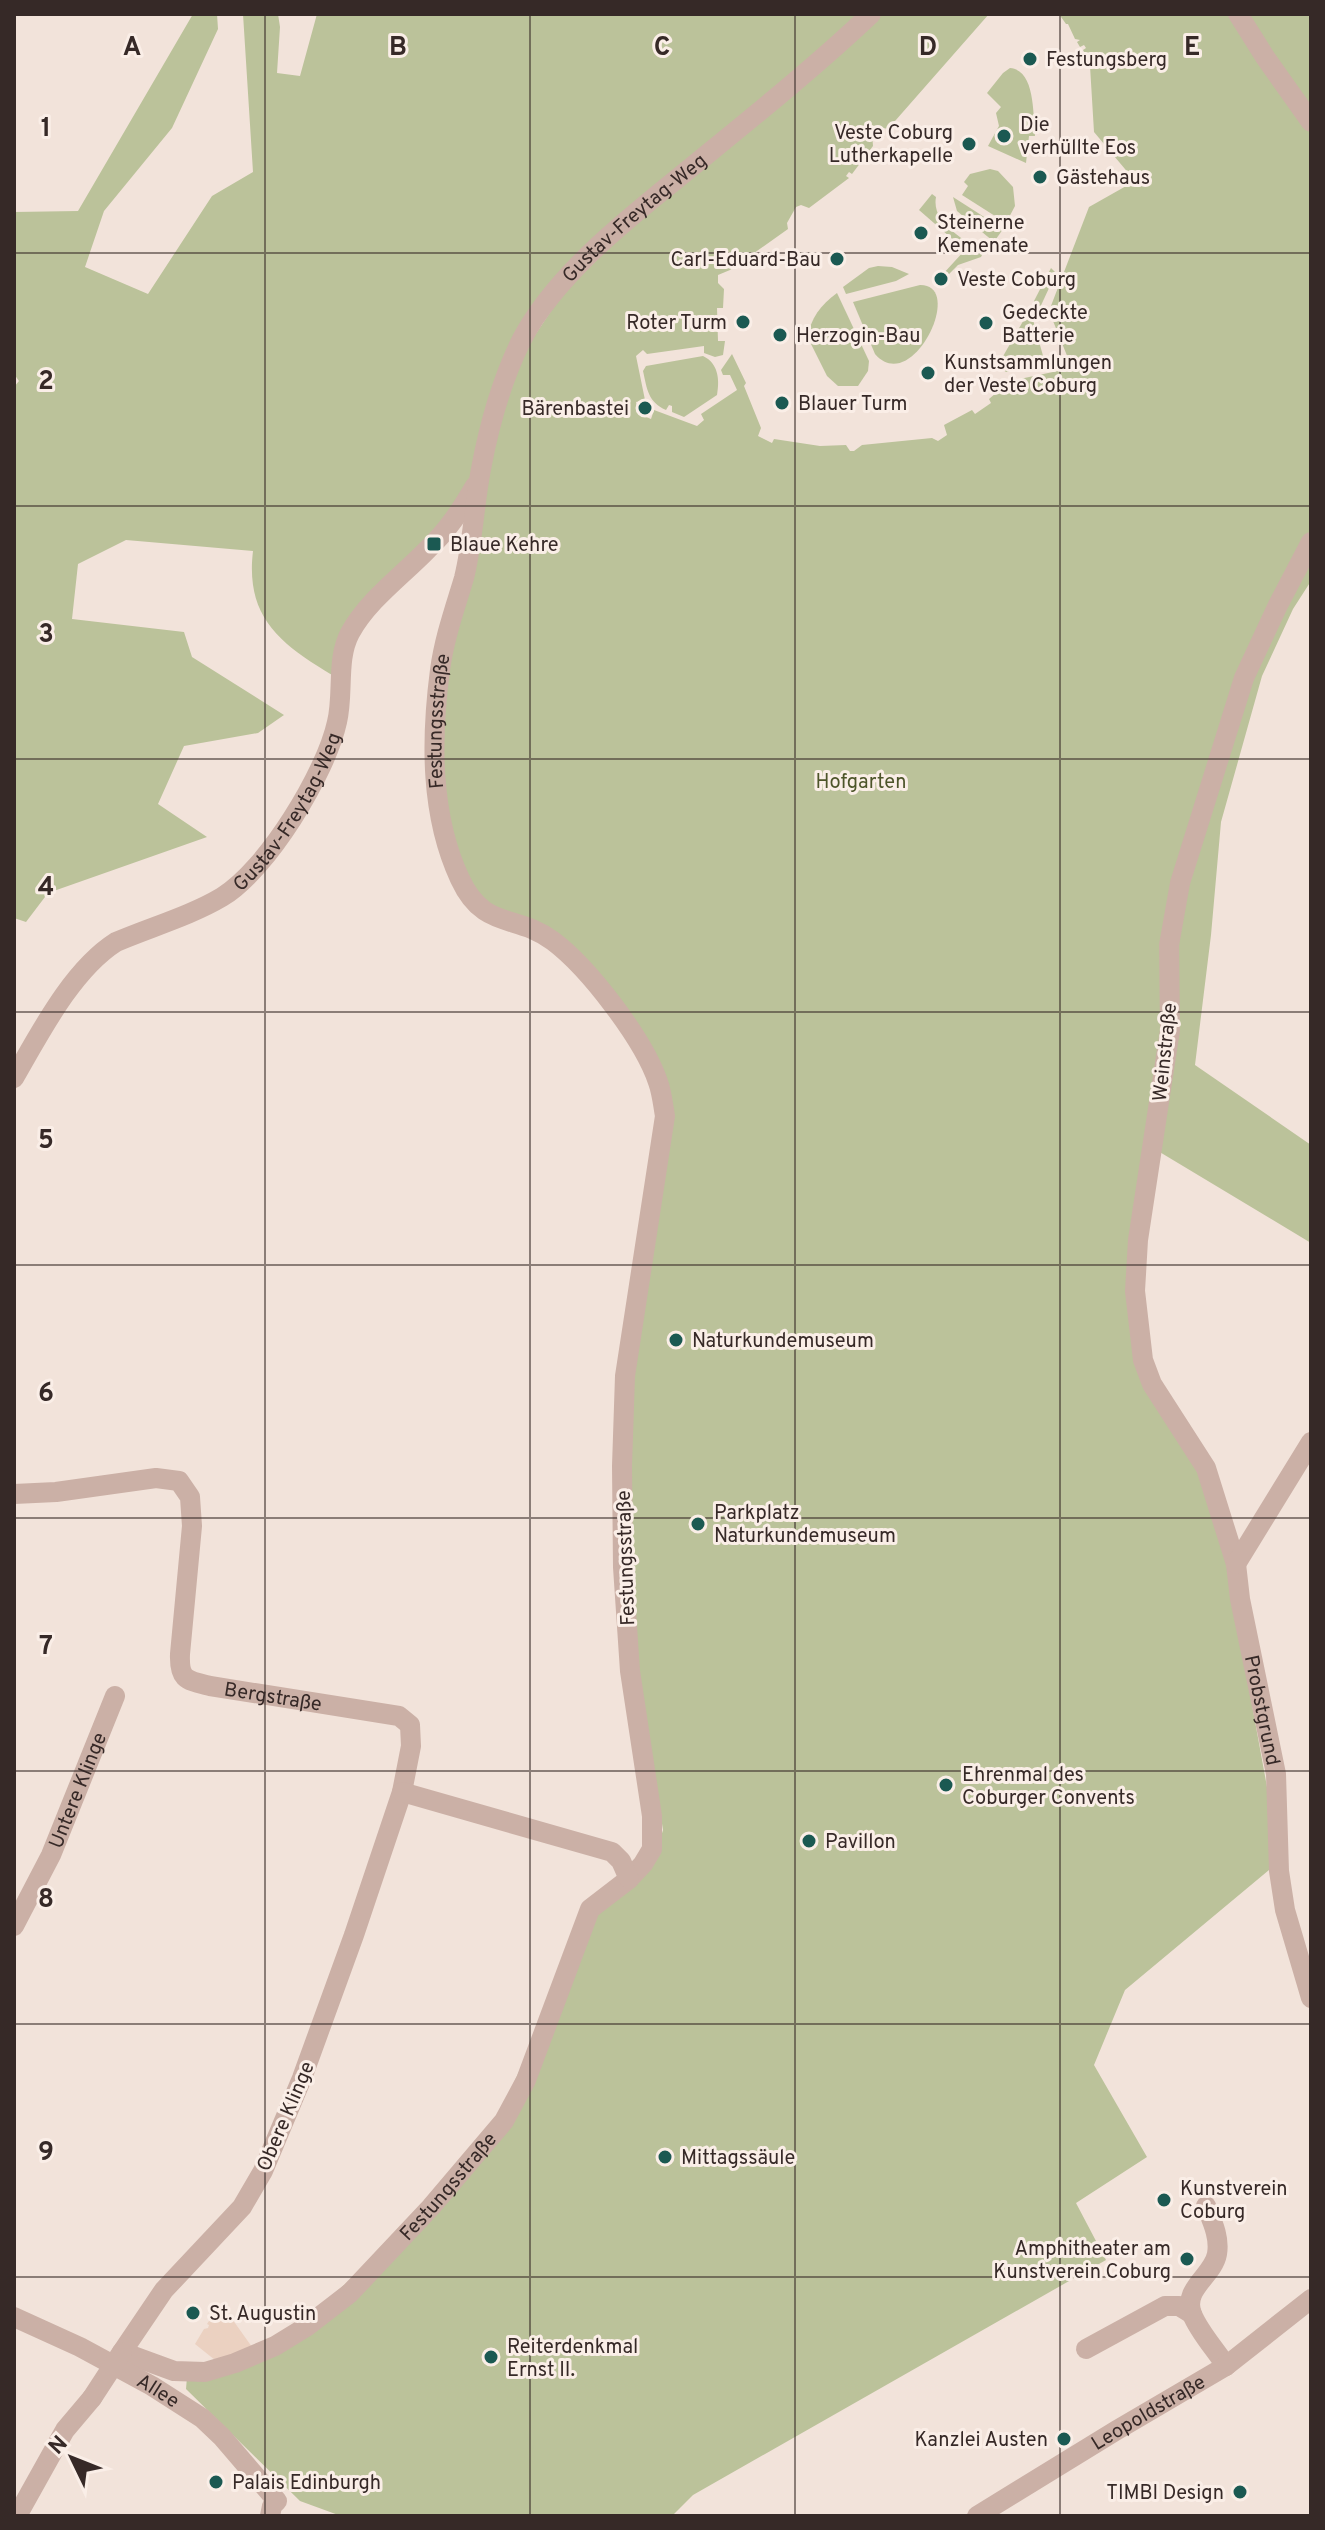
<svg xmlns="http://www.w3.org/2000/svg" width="1325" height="2530" font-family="Overpass,sans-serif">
<rect width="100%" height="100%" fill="#f2e3da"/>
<!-- green -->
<g fill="#bbc29a">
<path d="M193,14H217L218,29L172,128L104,211L85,267L148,294L212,196L253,172L243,14H278L280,27L277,73L300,76L317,14H865L537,304L470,491L358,610L332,675C281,644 245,618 253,551L126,540L78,564L72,619L184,632L192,657L284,715L258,733L184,746L158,804L207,837L48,893L26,922L14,918V387L19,381L14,374V212L78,211Z"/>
<polygon points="882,14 989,14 888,129 879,127 872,133 873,146 852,174 849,172 846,176 849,178 809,208 801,205 796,207 787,223 788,229 730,270 718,275 718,283 724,289 723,308 717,308 718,341 725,341 723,355 715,357 704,353 704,346 647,354 643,350 636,356 645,400 636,402 639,414 651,419 654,410 697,426 704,420 701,414 737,390 730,375 723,375 721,370 732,354 746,383 744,386 761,428 758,436 772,443 774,439 820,446 846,445 850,451 854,451 862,445 932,438 938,441 947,435 944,425 972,410 975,414 991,403 989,399 1010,381 1072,368 1049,311 1089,207 1135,181 1094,132 1090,66 1093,64 1091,57 1087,57 1083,50 1086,48 1084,45 1080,47 1077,42 1080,40 1075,39 1068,24 1066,24 1059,14 1311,14 1311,581 1293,609 1262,676 1221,822 1211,935 1195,1065 1311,1145 1311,1243 1148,1145 1132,1331 1190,1448 1221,1535 1267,1787 1275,1865 1125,1990 1094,2065 1147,2157 1076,2203 1106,2260 693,2495 672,2516 341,2516 300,2501 186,2389 187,2377 260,2360 472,2171 592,1918 655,1856 663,1830 638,1672 628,1531 629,1410 672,1098 571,945 492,910 465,880 441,784 445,678 497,434 511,385 529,344 563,293 629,229 822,71"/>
<path d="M1010,68C1036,70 1033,117 1035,136H1029L1026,163L988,146L999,126L996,113L1001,107L987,93L1003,73Z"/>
<polygon points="990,169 998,171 1013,187 1015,206 1006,223 962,195 968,186 964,182 970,174"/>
<path d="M932,194L936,197C931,224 965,239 983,253L981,257L958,265L946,277L943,274L965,250L919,210Z"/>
<polygon points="953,197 1003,229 994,242 957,211"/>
<polygon points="878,266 892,267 909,274 896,281 846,294 843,287 869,268"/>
<polygon points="1051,268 1056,273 1037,314 1034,301"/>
<path d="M920,285C966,284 912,397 875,354L853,302Z"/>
<path d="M837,293L869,361L868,371L858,386H838L827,376L808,338C810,318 821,305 837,293Z"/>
<polygon points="1030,309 1045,363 1006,372 998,365"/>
<path d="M703,356C718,363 720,379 717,395L684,417L672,412V406L669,405L666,410C648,402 647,389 643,371L646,366Z"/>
</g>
<!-- plaza -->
<polygon fill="#ebd1c1" points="217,2309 230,2316 252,2347 215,2360 195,2344 204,2329 208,2328 209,2325 207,2324"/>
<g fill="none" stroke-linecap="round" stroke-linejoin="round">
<!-- minor -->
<g stroke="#cbb0a6" stroke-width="20">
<polyline points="1238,14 1265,57 1311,122"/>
<path id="s1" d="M1311,542L1278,605L1244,678L1180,883L1169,945L1170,1030L1138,1240L1135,1291L1143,1360L1152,1384L1206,1468L1236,1564L1240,1599L1276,1774L1279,1871L1285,1910L1311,1998"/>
<path id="s2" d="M14,1078C40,1033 72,970 116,942C151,927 190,916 222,897C267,870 326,773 337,722C344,694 336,659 350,633C368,600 402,576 428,549C448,530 461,510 475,486"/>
<path id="s3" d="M14,1494L56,1492L156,1478L179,1481L190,1497L192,1526L180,1654C179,1680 186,1680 210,1686L399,1716L410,1725L411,1746L402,1792L354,1935L302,2078L263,2171L242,2207L164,2290L122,2352L174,2371L205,2372L235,2363L275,2346L306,2327L350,2293L431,2207L504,2121L526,2080L590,1909L629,1879L643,1864L652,1849V1816L630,1671L623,1567L622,1466L625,1376L665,1116C663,1105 662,1093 658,1082C644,1040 589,968 553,941C516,913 484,931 460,879C430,815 431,739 440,670C444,639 455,608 464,578C473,542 474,505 481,469C489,426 502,379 522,339C558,271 635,213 694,165C754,116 815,67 871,14"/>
<polyline points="1236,1564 1311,1442"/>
<polyline points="402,1792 612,1852 621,1861 629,1879"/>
<path id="s4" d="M14,1926L51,1855L115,1696"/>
<path d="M1206,2206C1212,2221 1220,2237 1217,2254C1213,2276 1182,2289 1192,2314C1199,2332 1216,2350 1226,2366"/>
<path id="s5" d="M14,2317L80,2347L152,2386L202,2418L222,2437L277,2501L272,2506L270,2516"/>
<polyline points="1086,2349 1165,2306 1179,2306 1192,2314"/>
<polyline points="17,2516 65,2430 92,2398"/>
<path id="s6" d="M977,2516L1117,2430L1226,2366L1311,2299"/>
</g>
<!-- minor-bridge -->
<polyline stroke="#cbb0a6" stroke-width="20" points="92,2398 122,2352"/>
</g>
<!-- grid -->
<path fill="none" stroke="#362927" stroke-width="2" stroke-opacity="0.55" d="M265,14V2516M530,14V2516M795,14V2516M1060,14V2516M14,253H1311M14,506H1311M14,759H1311M14,1012H1311M14,1265H1311M14,1518H1311M14,1771H1311M14,2024H1311M14,2277H1311"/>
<!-- markers -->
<g fill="#1b5952" stroke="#faeee7" stroke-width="3">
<circle cx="1030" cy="59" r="8"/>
<circle cx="1004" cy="136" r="8"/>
<circle cx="969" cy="144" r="8"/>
<circle cx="1040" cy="177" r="8"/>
<circle cx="921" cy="233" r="8"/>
<circle cx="837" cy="259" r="8"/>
<circle cx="941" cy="279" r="8"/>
<circle cx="743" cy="322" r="8"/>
<circle cx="986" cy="323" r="8"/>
<circle cx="780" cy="335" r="8"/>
<circle cx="928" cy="373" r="8"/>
<circle cx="782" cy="403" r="8"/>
<circle cx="645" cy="408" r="8"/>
<rect x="426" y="536" width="16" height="16" rx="4"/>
<circle cx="676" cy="1340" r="8"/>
<circle cx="698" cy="1524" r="8"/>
<circle cx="946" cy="1785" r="8"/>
<circle cx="809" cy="1841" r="8"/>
<circle cx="665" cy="2157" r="8"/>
<circle cx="1164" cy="2200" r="8"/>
<circle cx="1187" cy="2259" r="8"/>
<circle cx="193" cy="2313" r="8"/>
<circle cx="491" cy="2357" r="8"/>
<circle cx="1064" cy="2439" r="8"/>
<circle cx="216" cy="2482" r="8"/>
<circle cx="1240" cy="2492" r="8"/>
</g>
<g text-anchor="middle" stroke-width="6" stroke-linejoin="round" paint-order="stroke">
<!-- poi labels -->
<g font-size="20" fill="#362927" stroke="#faeee7" text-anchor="start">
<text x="1046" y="66">Festungsberg</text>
<text x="1020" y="131">Die<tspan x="1020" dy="23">verhüllte Eos</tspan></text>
<text x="953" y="139" text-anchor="end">Veste Coburg<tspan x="953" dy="23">Lutherkapelle</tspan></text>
<text x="1056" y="184">Gästehaus</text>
<text x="937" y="229">Steinerne<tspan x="937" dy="23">Kemenate</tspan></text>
<text x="821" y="266" text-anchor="end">Carl-Eduard-Bau</text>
<text x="957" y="286">Veste Coburg</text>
<text x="1002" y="319">Gedeckte<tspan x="1002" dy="23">Batterie</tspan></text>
<text x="727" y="329" text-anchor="end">Roter Turm</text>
<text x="796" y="342">Herzogin-Bau</text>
<text x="944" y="369">Kunstsammlungen<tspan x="944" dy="23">der Veste Coburg</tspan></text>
<text x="798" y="410">Blauer Turm</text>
<text x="629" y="415" text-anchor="end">Bärenbastei</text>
<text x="450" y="551">Blaue Kehre</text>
<text x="692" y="1347">Naturkundemuseum</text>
<text x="714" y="1519">Parkplatz<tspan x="714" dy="23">Naturkundemuseum</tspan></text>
<text x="962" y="1781">Ehrenmal des<tspan x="962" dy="23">Coburger Convents</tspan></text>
<text x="825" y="1848">Pavillon</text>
<text x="681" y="2164">Mittagssäule</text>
<text x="1180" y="2195">Kunstverein<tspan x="1180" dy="23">Coburg</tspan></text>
<text x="1171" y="2255" text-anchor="end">Amphitheater am<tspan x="1171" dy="23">Kunstverein Coburg</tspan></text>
<text x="209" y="2320">St. Augustin</text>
<text x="507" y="2353">Reiterdenkmal<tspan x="507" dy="23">Ernst II.</tspan></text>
<text x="1048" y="2446" text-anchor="end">Kanzlei Austen</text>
<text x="232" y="2489">Palais Edinburgh</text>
<text x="1224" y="2499" text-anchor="end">TIMBI Design</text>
</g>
<!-- street labels -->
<g font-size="20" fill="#362927" stroke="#faeee7">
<text dy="7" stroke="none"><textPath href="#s3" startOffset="3890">Gustav-Freytag-Weg</textPath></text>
<text dy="7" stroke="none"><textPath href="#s3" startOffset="3330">Festungsstraße</textPath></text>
<text dy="7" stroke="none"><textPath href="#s2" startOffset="396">Gustav-Freytag-Weg</textPath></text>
<text transform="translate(1164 1052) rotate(-84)" y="7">Weinstraße</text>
<text transform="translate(625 1558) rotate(-92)" y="7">Festungsstraße</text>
<text dy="7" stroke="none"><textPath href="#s3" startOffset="458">Bergstraße</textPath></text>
<text dy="7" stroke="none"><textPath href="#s1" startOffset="1222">Probstgrund</textPath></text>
<text dy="7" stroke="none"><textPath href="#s4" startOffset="150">Untere Klinge</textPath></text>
<text transform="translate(285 2116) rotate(-67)" y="7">Obere Klinge</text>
<text dy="7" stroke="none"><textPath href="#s3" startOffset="1700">Festungsstraße</textPath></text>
<text dy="7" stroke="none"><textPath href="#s5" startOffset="162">Allee</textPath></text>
<text dy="7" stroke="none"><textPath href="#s6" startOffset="200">Leopoldstraße</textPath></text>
</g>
<!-- park labels -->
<g font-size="20" fill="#4d552a" stroke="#faeee7">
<text x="861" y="788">Hofgarten</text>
</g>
</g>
<g font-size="26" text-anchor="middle" font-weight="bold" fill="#362927" stroke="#faeee7" stroke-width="6" stroke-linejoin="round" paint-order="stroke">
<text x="132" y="55">A</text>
<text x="398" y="55">B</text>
<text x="662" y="55">C</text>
<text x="928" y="55">D</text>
<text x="1192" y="55">E</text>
<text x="46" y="136">1</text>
<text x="46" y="389">2</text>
<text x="46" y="642">3</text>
<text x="46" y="895">4</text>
<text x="46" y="1148">5</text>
<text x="46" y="1401">6</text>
<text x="46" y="1654">7</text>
<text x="46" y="1907">8</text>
<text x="46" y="2160">9</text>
</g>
<!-- border -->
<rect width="1325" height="2530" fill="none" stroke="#362927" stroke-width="32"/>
<!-- north arrow -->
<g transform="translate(72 2458) rotate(313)" stroke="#faeee7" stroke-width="6" paint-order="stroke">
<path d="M0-6L14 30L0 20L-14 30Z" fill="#362927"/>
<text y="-12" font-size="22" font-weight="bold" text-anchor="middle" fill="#362927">N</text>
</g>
</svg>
